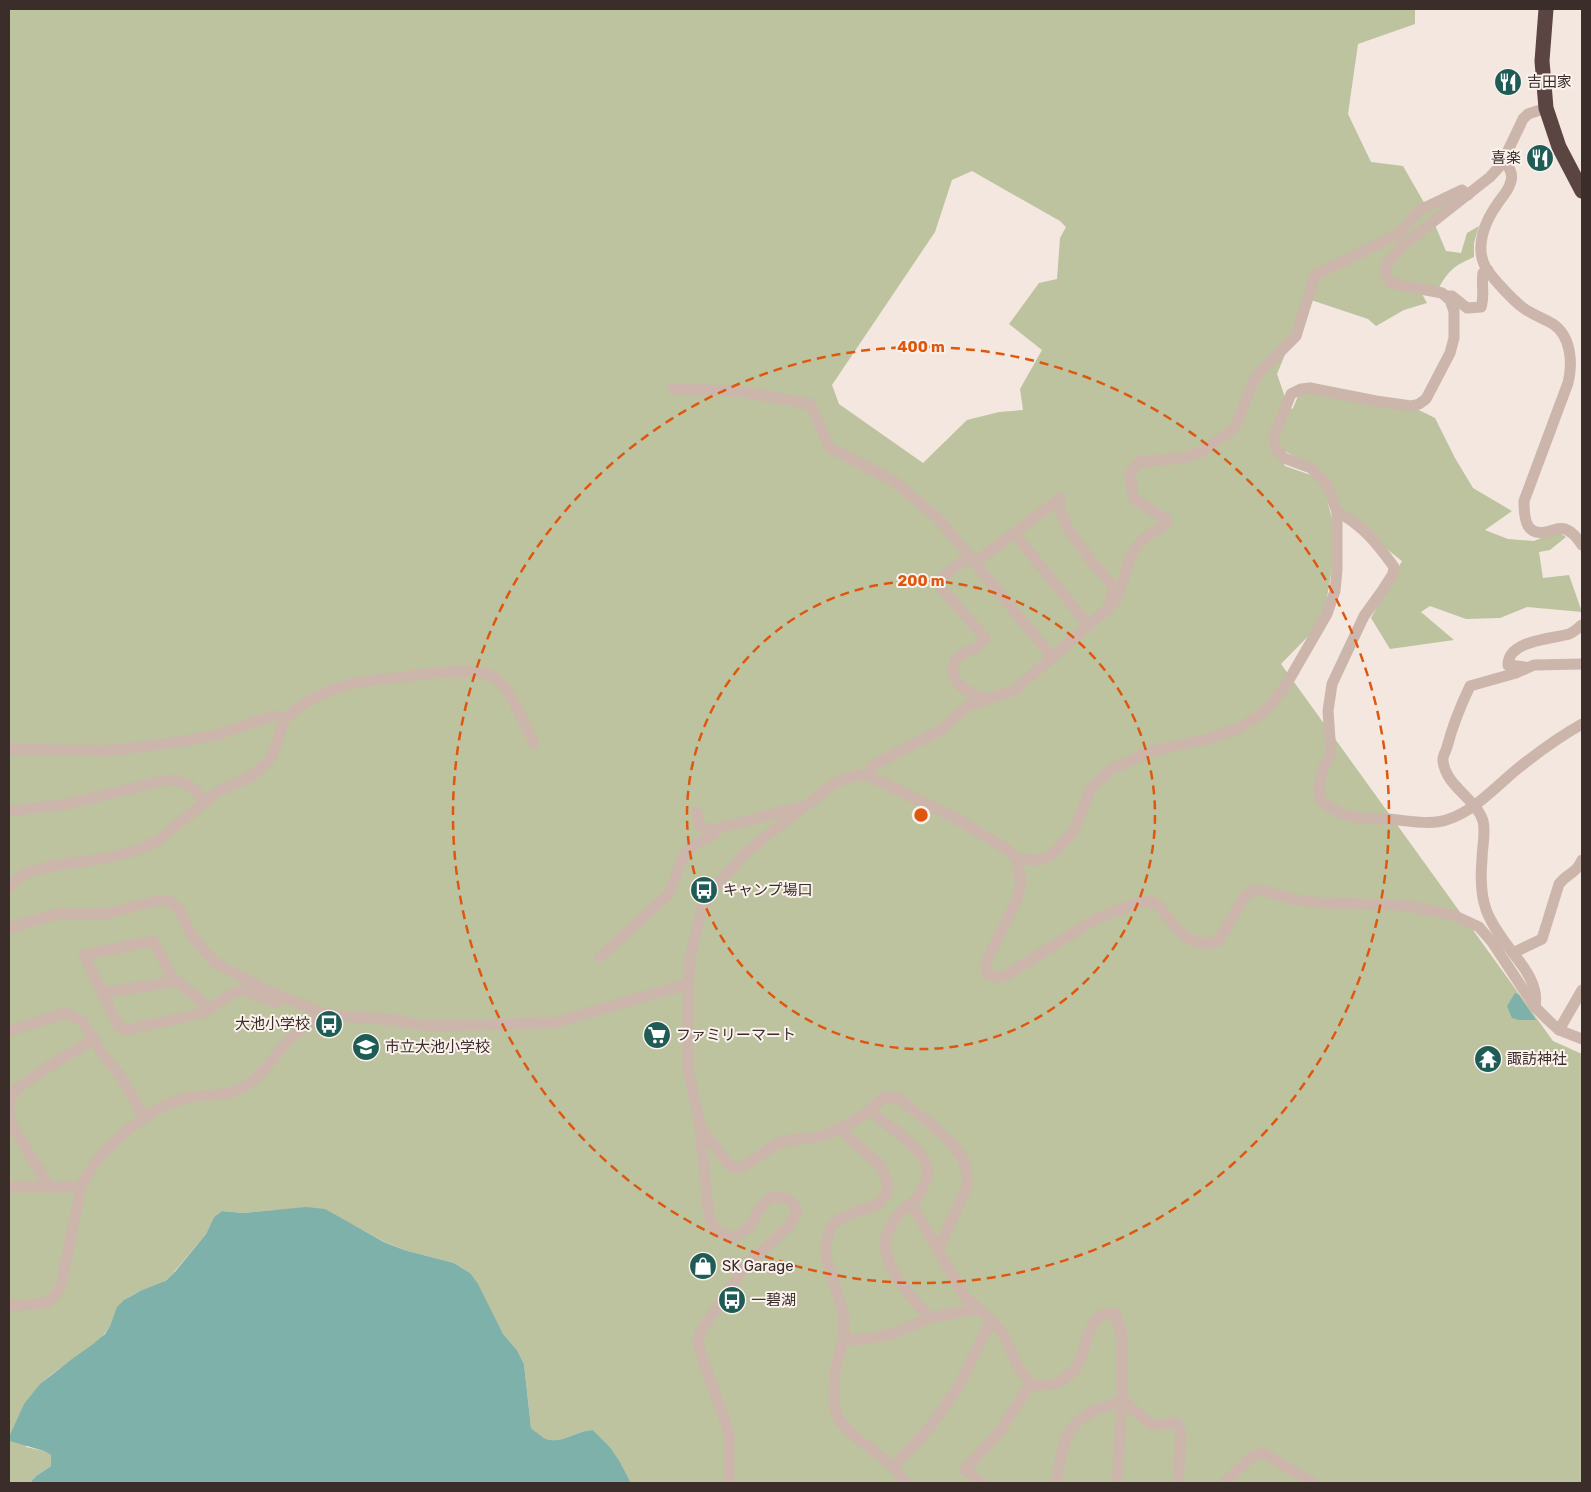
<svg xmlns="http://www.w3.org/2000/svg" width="1591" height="1492" font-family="Rubik,'Noto Sans JP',sans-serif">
<rect width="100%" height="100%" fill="#f3e7e0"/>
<!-- green -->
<path fill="#bdc39f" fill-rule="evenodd" d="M9,9H1415V24L1358,44L1348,114L1371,162L1403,166L1426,206L1455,198L1432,218L1446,251L1461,253L1467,233L1479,226L1474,243V257C1456,265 1448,270 1439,288L1422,294L1427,303L1404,310L1376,326L1368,319L1308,299L1277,374L1287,403L1283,413L1293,408L1301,389L1411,406L1435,418L1455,458L1473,488L1512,511L1485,530L1508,539L1534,541L1557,531L1566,537L1550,550L1539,552L1543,578L1569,575L1582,612L1527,607L1500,618L1466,619L1430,606L1421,612L1454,640L1390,649L1371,618L1402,561L1360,528L1337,512L1324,475L1272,443L1285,466L1322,479L1337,539L1323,621L1281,664L1553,1041L1582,1054V1483H631L619,1460L610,1447L593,1430C577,1430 560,1446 544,1438C540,1435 535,1431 531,1428L524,1364L517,1350L503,1334L470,1273L454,1263L404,1250L385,1242L353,1225L276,1210L243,1213L222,1211L214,1217L206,1234L174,1272L175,1273C170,1275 168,1279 163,1282C150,1288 136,1291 125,1300C116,1306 115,1316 110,1326C106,1333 99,1340 92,1346C78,1357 40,1378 34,1394C29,1405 28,1433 26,1447L44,1451L51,1455V1466L36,1476L30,1483H9ZM972,171L1060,221L1066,227L1060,238L1057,279L1039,283L1009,324L1042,350L1020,389L1023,410L999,412L967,420L923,463L839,404L832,385L935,232L952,180Z"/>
<!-- water -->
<g fill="#7eb1aa">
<polygon points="1515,993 1519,995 1536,1020 1519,1020 1512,1018 1507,1006"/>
<path d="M306,1207L325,1209L384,1242L404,1250L454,1263L470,1273L478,1284L503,1334L517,1350L524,1364L531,1428C535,1431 540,1435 544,1438C560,1446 577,1430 593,1430L610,1447L619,1460L631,1483H30L36,1476L51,1466V1455L44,1451L10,1441V1435L24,1404L40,1384L72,1359L92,1345L105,1334L110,1326L117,1307L124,1300L140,1291L165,1281L174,1273L206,1234L214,1217L222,1211L243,1213Z"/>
</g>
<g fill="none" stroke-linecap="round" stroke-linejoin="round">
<!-- minor -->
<g stroke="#ccb5ab" stroke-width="11">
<path d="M1503,161C1510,167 1514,175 1510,184C1508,191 1502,197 1498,203C1485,221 1474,247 1486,268C1492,278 1513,300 1522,307C1531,314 1543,318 1553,324C1571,336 1573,363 1568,383L1524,501C1524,520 1526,538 1550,531C1556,530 1559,527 1565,529C1573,532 1577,538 1582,545"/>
<path d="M1448,296H1452L1467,308L1481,307C1485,296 1481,284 1483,273L1488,270"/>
<polyline points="673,389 738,391 810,404 830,448 892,480 938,518 1052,657"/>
<polyline points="1057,501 1067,527 1092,562 1113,586 1111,601"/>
<path d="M1337,512C1362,524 1378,545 1394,567L1393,574L1382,591L1364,616L1332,684L1328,711L1331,753L1322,771L1319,786L1320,799C1344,820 1356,818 1387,819C1403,820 1421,824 1437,822C1468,818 1493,789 1516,770C1537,753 1559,737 1582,724"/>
<polyline points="1014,533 1088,625"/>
<path d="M968,557L936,582L985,638C980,650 964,650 956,659C954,662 953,667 953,670C954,688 973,693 986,701"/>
<polyline points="974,563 1061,498"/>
<path d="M1525,667L1508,665C1508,640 1552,639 1569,634C1574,632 1578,628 1582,625"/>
<path d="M9,749L108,751L186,741L216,735L273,716L285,718C298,708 311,698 327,692C337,688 349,684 360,682C371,680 383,679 394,678C418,675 470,666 492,676C510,685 524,725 534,743"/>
<path d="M869,776L872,766L941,730L969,705L1015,690L1116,601C1126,580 1126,552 1146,537C1152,532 1160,529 1166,524V519L1137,501L1133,497L1130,473L1140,462L1183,458L1200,452L1226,435L1236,425L1252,384L1262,370L1296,336L1315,275L1397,235L1420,210L1462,190L1468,195"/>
<path d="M9,811L67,804L167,780C189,780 191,787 206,802"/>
<polyline points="697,812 700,826 712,830 801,807"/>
<polyline points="1017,859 1021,883 1017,899 986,962 987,973 997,978 1007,975 1097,918 1144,901 1153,902 1160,907 1177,929 1187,938 1204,944 1212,943 1219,940 1245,896 1253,891 1261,890 1298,900 1319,903 1403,905 1453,915 1479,927 1492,942 1535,1007 1548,1020 1559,1030 1582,1039"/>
<polyline points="9,887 19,878 29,872 51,866 106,858 135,851 159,840 217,792 252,776 269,760 273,754 285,718"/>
<polyline points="9,928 57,914 105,914 160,900 171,902 180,911 192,936 214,962 264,989 322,1013 340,1016 396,1020 427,1026 553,1023 688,984"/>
<path d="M1513,953C1487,919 1478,904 1482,859C1482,847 1486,833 1483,821C1476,798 1446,787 1443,761C1442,757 1446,751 1447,747C1453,724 1460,707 1470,686L1516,673L1534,665L1582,664"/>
<polyline points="600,957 669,894 683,857 692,846 714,834 712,830"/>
<polyline points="103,993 177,981"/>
<path d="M1535,1006C1539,987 1525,968 1513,953L1542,939L1559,884C1567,873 1576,874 1582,860"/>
<path d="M210,1009L172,977L153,941L84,955L119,1027L126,1030L203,1013C215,1005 230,992 244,990L277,1003"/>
<polyline points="1559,1030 1582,990"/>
<polyline points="9,1031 66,1013 83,1022 103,1055 121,1077 144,1117"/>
<polyline points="9,1105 11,1097 18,1088 45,1069 94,1039"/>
<path d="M870,1111C885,1123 919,1147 926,1163C931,1173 923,1189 917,1198C913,1203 907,1206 902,1211C893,1220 882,1238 886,1252C892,1277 913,1299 930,1318"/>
<polyline points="9,1114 11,1123 49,1187"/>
<path d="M700,1126L729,1165L736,1169C753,1164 764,1150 779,1143C792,1138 805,1140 817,1137C843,1130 865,1116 883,1098L894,1097L900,1099C919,1115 952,1138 963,1160C968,1168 967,1179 967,1188L938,1249"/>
<polyline points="841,1129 850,1139 881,1166 888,1183 886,1194 879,1204 848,1215 838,1220 831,1228 826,1242 826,1257 843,1312 844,1335 835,1372 834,1407 840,1421 852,1434 894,1467 906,1483"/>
<polyline points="9,1187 81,1187"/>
<polyline points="911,1203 965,1297 991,1320 1005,1337 1019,1369 1026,1376 1030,1385"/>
<path d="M9,1306L46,1303L54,1297L61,1286L81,1187C96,1152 145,1110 182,1099C206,1092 224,1100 248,1084C264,1074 274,1056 287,1042C297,1031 311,1023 322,1013"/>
<polyline points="842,1341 871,1338 891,1334 930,1318 977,1309"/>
<path d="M1030,1385C1038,1385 1047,1386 1054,1384C1061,1382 1071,1374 1076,1368C1087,1352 1087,1305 1116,1315L1122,1337V1400L1117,1483"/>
<polyline points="1122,1400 1152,1425 1177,1423 1181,1433 1178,1483"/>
<polyline points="894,1467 930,1427 959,1386 991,1320"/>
<path d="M729,1483V1433L700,1351L698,1341L701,1331L745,1267L789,1226L797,1212C791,1197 785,1197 770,1197L759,1210L748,1229L734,1237L719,1233L712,1225L708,1208L700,1125L688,1068V984L690,958L702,908L715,887L746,852L834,784L855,775L869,776L957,819L1005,848L1017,859L1041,860L1052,855L1074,831L1091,788L1110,770L1149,752L1212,738L1239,728L1260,715L1273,702L1286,685L1327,614L1335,591L1337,570V512L1327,484L1311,468L1284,458L1275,447L1274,436L1291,394L1301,389L1310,388L1376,401L1411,406L1419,404L1426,399L1450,353L1454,338V311L1450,300L1442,293L1400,285L1390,282L1386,275V265L1401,247L1490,177L1501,165L1523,119L1528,114L1546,108"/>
<polyline points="982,1483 965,1470 1000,1431 1030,1385"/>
<path d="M1056,1483C1061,1457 1063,1426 1090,1413C1100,1407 1112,1406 1122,1400"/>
<polyline points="1224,1483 1254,1455 1263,1453 1313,1483"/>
</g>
<!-- highway -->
<polyline stroke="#5b4542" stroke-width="15" points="1546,9 1542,61 1546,108 1559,147 1582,191"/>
</g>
<!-- distance rings -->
<g fill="none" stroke="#df570e" stroke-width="2.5" stroke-dasharray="9 6">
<circle cx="921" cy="815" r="234"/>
<circle cx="921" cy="815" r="468"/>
</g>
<!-- icons -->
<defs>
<g id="restaurant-disc" transform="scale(1.4375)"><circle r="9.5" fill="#1f5c56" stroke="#fbf2ed"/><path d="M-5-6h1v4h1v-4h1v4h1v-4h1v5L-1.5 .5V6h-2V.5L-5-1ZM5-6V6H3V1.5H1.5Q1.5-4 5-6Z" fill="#fff"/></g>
<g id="bus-disc" transform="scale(1.4375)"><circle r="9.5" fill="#1f5c56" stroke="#fbf2ed"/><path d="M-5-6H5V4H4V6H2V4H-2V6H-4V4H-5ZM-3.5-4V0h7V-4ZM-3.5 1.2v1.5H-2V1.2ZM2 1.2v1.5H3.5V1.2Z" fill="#fff"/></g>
<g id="supermarket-disc" transform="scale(1.4375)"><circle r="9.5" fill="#1f5c56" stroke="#fbf2ed"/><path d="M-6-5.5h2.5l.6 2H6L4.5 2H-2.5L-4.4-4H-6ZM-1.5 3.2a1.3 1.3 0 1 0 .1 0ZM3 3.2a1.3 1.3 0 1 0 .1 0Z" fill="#fff"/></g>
<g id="school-disc" transform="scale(1.4375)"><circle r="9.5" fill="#1f5c56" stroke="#fbf2ed"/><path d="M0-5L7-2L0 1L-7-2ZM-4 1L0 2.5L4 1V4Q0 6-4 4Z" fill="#fff"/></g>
<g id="temple-disc" transform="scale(1.4375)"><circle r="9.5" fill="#1f5c56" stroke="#fbf2ed"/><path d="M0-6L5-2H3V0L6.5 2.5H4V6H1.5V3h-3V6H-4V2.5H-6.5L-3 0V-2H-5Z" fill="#fff"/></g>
<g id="shop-disc" transform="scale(1.4375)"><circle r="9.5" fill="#1f5c56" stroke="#fbf2ed"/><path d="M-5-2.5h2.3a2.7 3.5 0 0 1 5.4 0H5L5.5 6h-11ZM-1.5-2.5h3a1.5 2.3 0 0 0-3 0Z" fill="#fff"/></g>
</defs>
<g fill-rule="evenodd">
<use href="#restaurant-disc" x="1508" y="82"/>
<use href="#restaurant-disc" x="1540" y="158"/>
<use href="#bus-disc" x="704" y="890"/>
<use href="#bus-disc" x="329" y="1024"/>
<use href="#supermarket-disc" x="657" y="1035"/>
<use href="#school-disc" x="366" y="1047"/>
<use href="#temple-disc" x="1488" y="1059"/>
<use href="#shop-disc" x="703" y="1266"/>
<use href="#bus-disc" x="732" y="1300"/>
</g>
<g text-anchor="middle" stroke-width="4" stroke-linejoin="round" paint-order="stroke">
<!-- poi labels -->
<g font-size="15" fill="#3a2d2a" stroke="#fbf2ed" text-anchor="start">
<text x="1527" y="87">吉田家</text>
<text x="1521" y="163" text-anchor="end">喜楽</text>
<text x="723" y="895">キャンプ場口</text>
<text x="310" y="1029" text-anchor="end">大池小学校</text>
<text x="676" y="1040">ファミリーマート</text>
<text x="385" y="1052">市立大池小学校</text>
<text x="1507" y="1064">諏訪神社</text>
<text x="722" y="1271">SK Garage</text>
<text x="751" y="1305">一碧湖</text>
</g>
</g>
<circle cx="921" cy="815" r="8" fill="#df570e" stroke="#fbf2ed" stroke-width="2.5"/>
<g font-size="15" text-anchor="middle" font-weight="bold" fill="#df570e" stroke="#fbf2ed" stroke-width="4" stroke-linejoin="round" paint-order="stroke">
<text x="921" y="352">400 m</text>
<text x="921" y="586">200 m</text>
</g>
<!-- border -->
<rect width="1591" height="1492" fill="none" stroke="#3a2d2a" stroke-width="20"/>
</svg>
